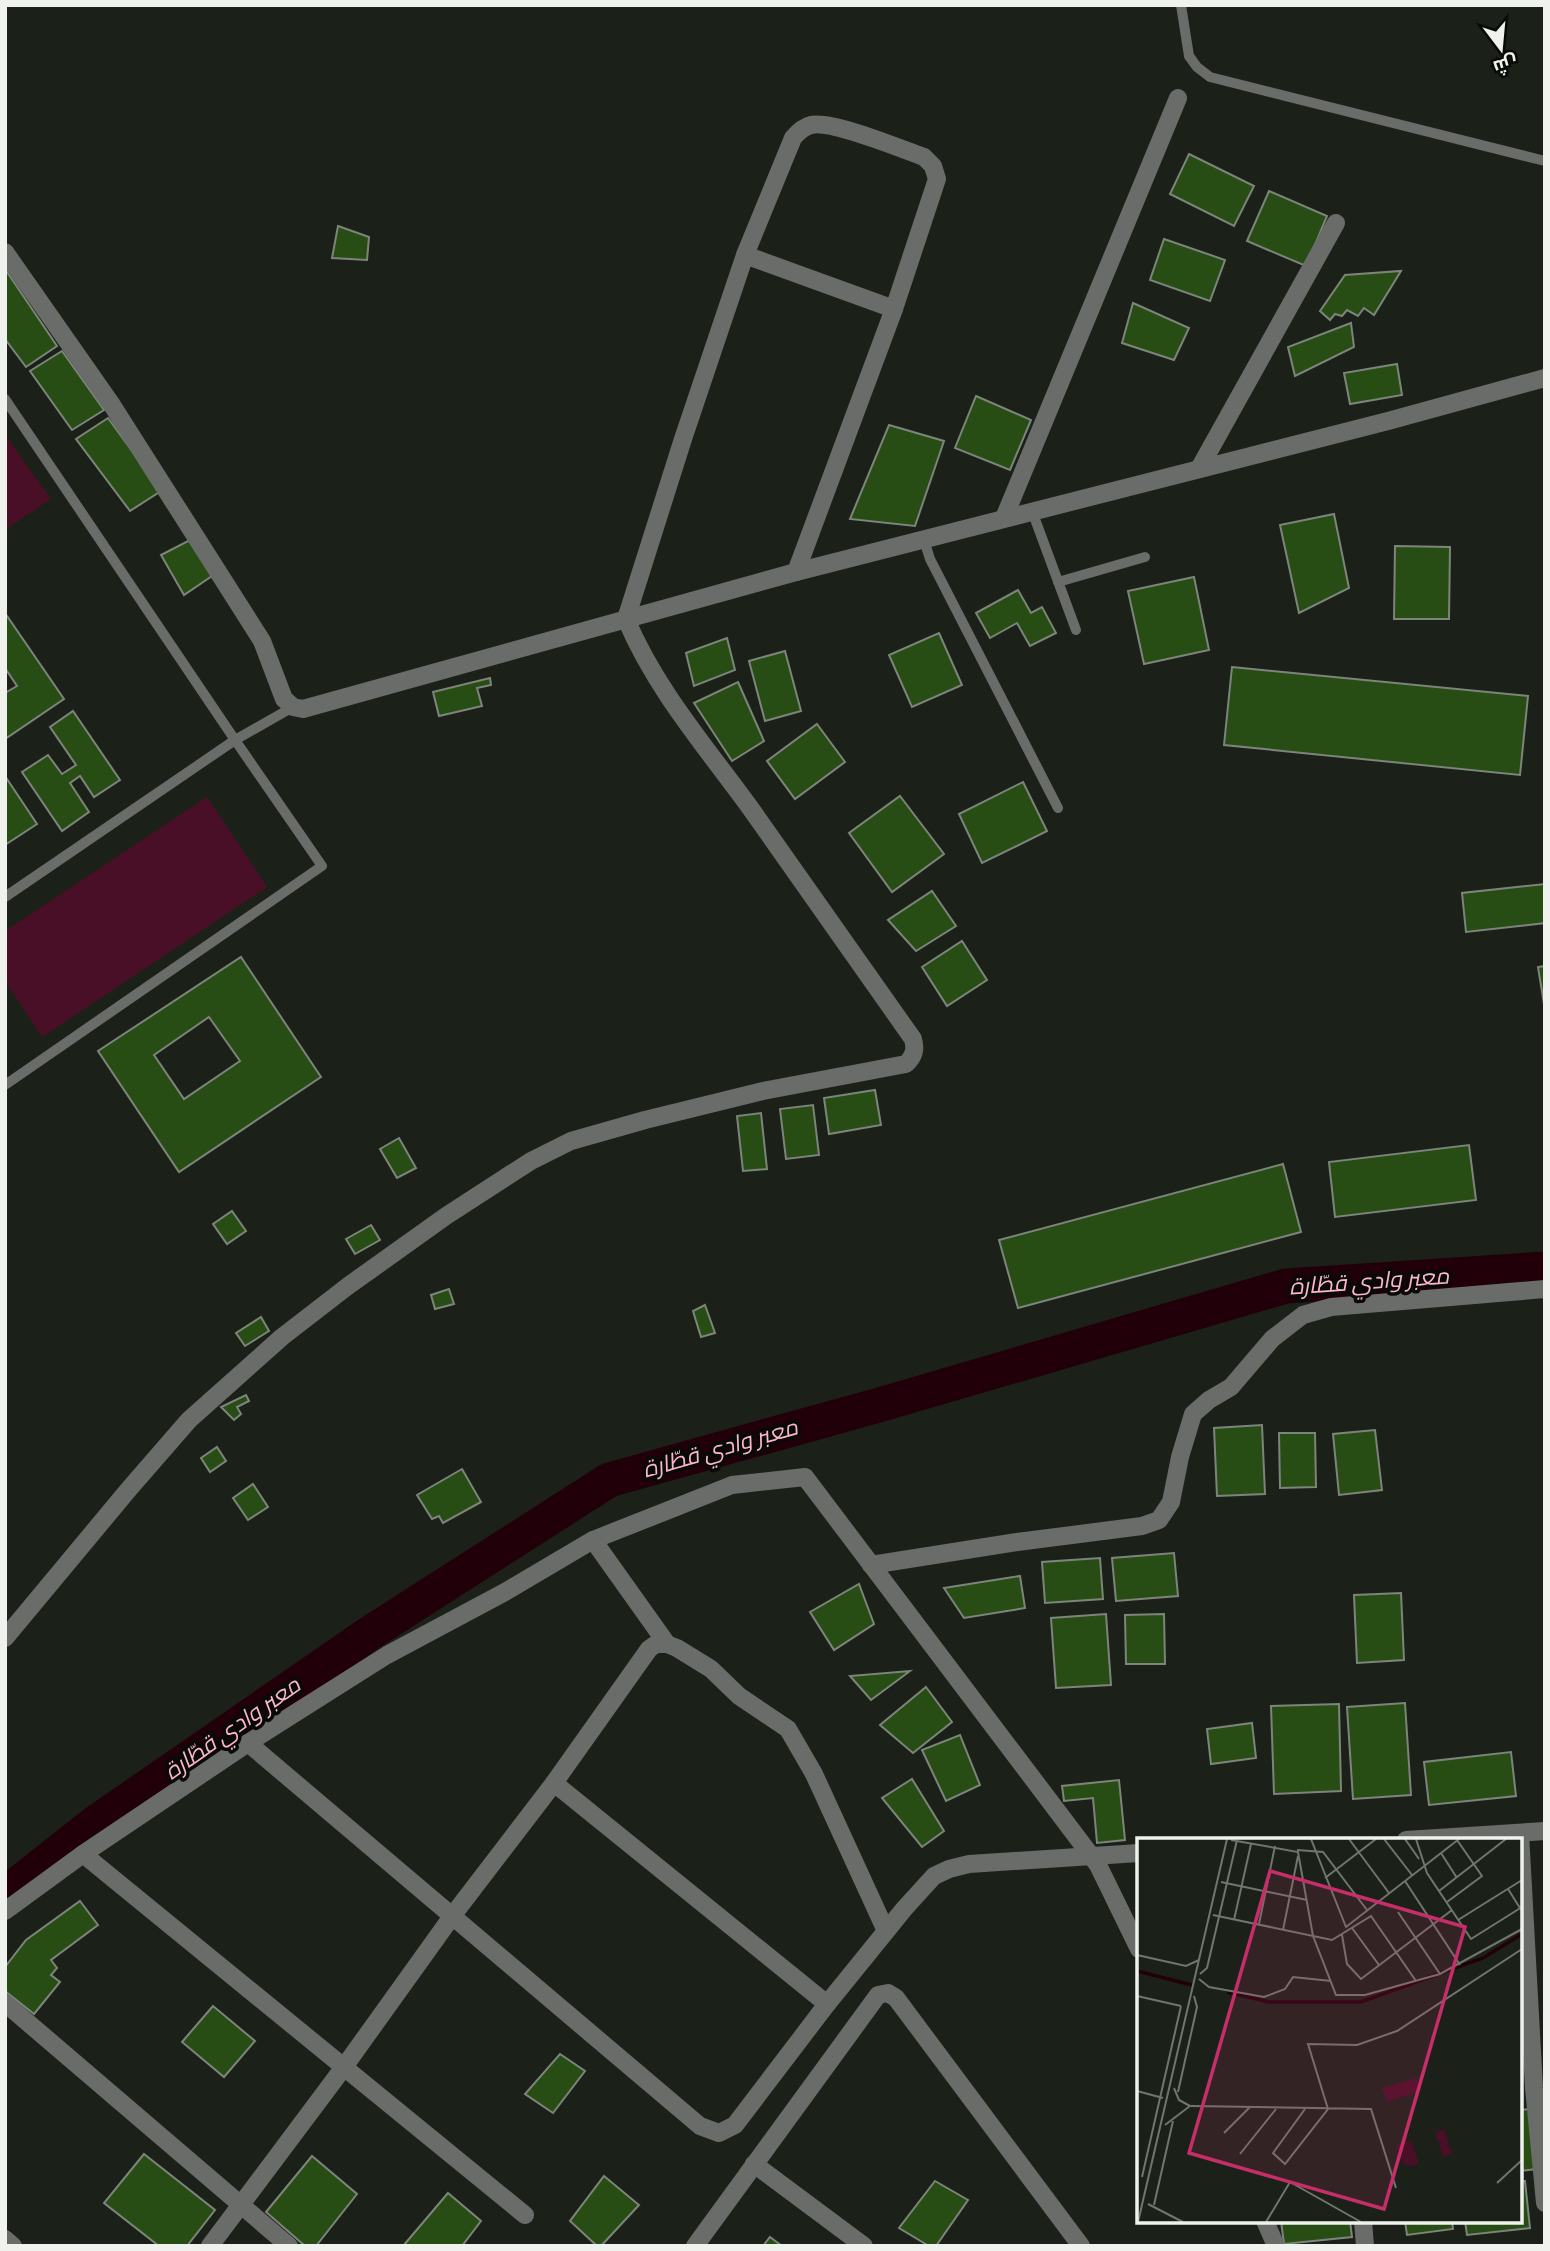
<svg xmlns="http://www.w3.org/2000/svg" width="1550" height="2251" font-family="Manrope,Cairo,sans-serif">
<rect width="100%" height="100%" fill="#1b2119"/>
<!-- green -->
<g fill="#490f26">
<polygon points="5,435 51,499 5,530"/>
<polygon points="207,797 267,887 42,1037 5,981 5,931"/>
</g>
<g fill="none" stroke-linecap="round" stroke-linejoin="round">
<!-- river -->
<polyline stroke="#21000a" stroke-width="35" points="5,1894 95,1823 370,1633 609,1480 879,1405 1286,1286 1545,1269"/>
</g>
<!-- building -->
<g fill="#274d15" stroke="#7d847b" stroke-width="2" fill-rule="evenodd">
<polygon points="1189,154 1254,186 1234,226 1170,194"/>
<polygon points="1269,191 1327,216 1306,266 1247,241"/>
<polygon points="338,226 369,237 367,260 332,258"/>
<polygon points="1164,239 1225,260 1210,301 1150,280"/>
<polygon points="5,269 57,346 26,367 5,339"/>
<polygon points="1401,271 1374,315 1364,308 1358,316 1347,310 1342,316 1335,314 1330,320 1320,311 1345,275"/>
<polygon points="1133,303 1189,328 1174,360 1122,343"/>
<polygon points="1351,323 1354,347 1295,376 1288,347"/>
<polygon points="62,351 104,410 72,430 30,371"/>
<polygon points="1397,364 1402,395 1350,404 1344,373"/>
<polygon points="976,396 1031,420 1010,470 955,448"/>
<polygon points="108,418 161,491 130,511 76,439"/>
<polygon points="889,425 944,441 915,526 850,519"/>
<polygon points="1334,514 1349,588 1299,613 1280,525"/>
<polygon points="190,540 212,576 184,595 161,555"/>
<polygon points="1395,546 1450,547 1449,619 1394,619"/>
<polygon points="1194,577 1209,650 1144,664 1128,591"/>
<polygon points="1018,590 1031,613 1042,607 1056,633 1030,646 1017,623 990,638 976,613"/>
<polygon points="5,613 64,699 5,739 5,693 17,686 5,668"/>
<polygon points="939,633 962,685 912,707 889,655"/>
<polygon points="727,638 735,670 694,686 686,653"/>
<polygon points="785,651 801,711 765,721 749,661"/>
<polygon points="1232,667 1528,696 1520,775 1224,745"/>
<polygon points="490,678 491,685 477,688 482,706 439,716 433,692"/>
<polygon points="738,682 764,741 732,761 694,703"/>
<polygon points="73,711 120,780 94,797 80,776 70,783 89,812 62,831 22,772 48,755 62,774 76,765 50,727"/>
<polygon points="817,724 845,762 795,799 767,761"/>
<polygon points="5,776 37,824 5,845"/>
<polygon points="1023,782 1047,831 982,863 959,814"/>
<polygon points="900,796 944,854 892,892 849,833"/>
<polygon points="1545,884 1545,923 1466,932 1462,893"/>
<polygon points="932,891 956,926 916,951 888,920"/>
<polygon points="962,941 987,980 947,1006 922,967"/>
<path d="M241,957L321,1077L179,1172L98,1051ZM209,1017L240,1061L184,1099L154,1055Z"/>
<polygon points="1545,966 1545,1004 1544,1004 1538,967"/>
<polygon points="875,1090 881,1125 829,1134 824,1098"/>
<polygon points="813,1105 819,1155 786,1159 780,1109"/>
<polygon points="761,1113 767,1169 743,1171 737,1116"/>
<polygon points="399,1138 416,1168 397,1178 380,1149"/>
<polygon points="1469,1145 1476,1200 1335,1217 1329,1162"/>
<polygon points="1283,1164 1301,1232 1018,1308 999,1240"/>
<polygon points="232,1211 246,1231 227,1244 213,1224"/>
<polygon points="371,1225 380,1240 355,1254 346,1239"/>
<polygon points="449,1289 454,1304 435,1309 431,1295"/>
<polygon points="705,1305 715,1333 701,1337 693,1311"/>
<polygon points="261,1317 269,1331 245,1346 236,1333"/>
<polygon points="246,1395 249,1401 237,1407 241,1414 234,1420 221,1407"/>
<polygon points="1262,1425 1265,1494 1217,1496 1214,1428"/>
<polygon points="1375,1430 1382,1490 1339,1495 1333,1434"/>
<polygon points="1279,1433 1315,1433 1316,1487 1280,1488"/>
<polygon points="217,1447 226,1461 210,1472 201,1458"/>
<polygon points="462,1469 481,1502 443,1523 439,1516 432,1519 417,1495"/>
<polygon points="253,1484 268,1507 248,1520 233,1498"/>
<polygon points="1174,1553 1178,1596 1116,1601 1112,1558"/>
<polygon points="1100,1558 1103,1599 1045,1603 1042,1562"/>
<polygon points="1020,1576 1025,1608 964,1618 944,1588"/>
<polygon points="859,1584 874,1624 834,1650 810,1612"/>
<polygon points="1401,1593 1404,1660 1357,1663 1354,1595"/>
<polygon points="1106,1614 1111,1685 1056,1688 1051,1618"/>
<polygon points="1164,1614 1165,1664 1126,1664 1125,1615"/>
<polygon points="910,1671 871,1700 850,1676"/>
<polygon points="926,1687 952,1722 913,1753 880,1725"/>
<polygon points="1405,1703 1411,1795 1353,1799 1347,1707"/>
<polygon points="1339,1704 1341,1791 1274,1794 1271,1706"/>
<polygon points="1252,1723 1256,1758 1211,1764 1207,1729"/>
<polygon points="960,1735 980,1785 946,1801 922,1750"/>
<polygon points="1511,1752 1516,1796 1429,1805 1424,1762"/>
<polygon points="912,1779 944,1831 922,1847 882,1798"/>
<polygon points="1119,1780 1125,1840 1097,1843 1093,1798 1064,1801 1062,1786"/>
<polygon points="80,1901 98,1925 51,1960 57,1968 51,1975 60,1982 34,2014 5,1991 5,1967 26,1940"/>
<polygon points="213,2006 255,2041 224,2077 182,2042"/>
<polygon points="560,2054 585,2071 553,2113 525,2094"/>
<polygon points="1530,2109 1537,2169 1520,2171 1520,2110"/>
<polygon points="144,2154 215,2210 187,2246 159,2246 104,2203"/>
<polygon points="312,2156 357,2194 316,2246 305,2246 266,2212"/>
<polygon points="604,2176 639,2205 601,2246 597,2246 570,2221"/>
<polygon points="935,2181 968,2200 936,2246 929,2246 899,2228"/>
<polygon points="1525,2181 1530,2228 1467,2235 1465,2221 1520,2221 1520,2182"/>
<polygon points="448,2193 481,2221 462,2246 403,2246"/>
<polygon points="1281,2221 1350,2221 1352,2237 1284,2244"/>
<polygon points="1405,2221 1452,2221 1453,2229 1407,2235"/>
<polygon points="770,2237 782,2246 763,2246"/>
</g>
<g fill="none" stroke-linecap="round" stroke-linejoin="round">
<!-- lane -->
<g stroke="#696c68" stroke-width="10">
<polyline points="1181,5 1189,56 1197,67 1210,77 1545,161"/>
<polyline points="5,399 235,740 5,897"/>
<polyline points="1032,511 1076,630"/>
<polyline points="924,540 930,559 1058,808"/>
<polyline points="1058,582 1145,557"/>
<polyline points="5,1085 322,866 235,740 293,707"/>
</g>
<!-- street -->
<g stroke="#696c68" stroke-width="18">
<polyline points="5,252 112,405 262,641 284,699 293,707 303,709 796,572 1388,421 1545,378"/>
<polyline points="745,255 894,309"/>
<polyline points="1199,469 1336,223"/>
<polyline points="1004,518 1178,98"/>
<polyline points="593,1540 667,1644"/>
<polyline points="871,1565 1017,1542 1142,1526 1159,1520 1171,1502 1180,1457 1193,1414 1209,1400 1231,1387 1272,1339 1303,1315 1331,1307 1545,1289"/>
<path d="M5,1638L129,1489L189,1420L282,1337L348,1286L446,1216L531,1161L571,1141L645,1120L763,1091L906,1064C914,1056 916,1050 913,1039C859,963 805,886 751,809C706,747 656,690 626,619L683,439L745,255L793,138C798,132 803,127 811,125C832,120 901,149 924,157L933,166L937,179L894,309L796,572"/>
<polyline points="248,1743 700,2126 719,2133 735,2125 827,2004 904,1909 934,1876 949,1869 969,1864 1139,1853"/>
<polyline points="554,1783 827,2004"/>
<polyline points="1520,1833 1534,2088 1545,2203"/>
<polyline points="1406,1840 1545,1831"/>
<polyline points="83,1854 525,2215"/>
<polyline points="5,1911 83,1854 248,1743 387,1655 505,1592 593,1540 732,1485 805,1477 1098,1865 1139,1949"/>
<polyline points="5,2003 289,2246"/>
<polyline points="754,2164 864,2246"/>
<polyline points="1265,2221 1276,2246"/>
<polyline points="1363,2221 1365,2246"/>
<polyline points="5,2239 13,2246"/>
<polyline points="210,2246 344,2067 453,1915 554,1783 649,1649 656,1644 667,1644 677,1648 711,1669 739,1696 788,1729 814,1774 886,1931"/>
<polyline points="695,2246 878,1995 888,1993 896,1998 1081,2246"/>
</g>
</g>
<g text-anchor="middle" stroke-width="7" stroke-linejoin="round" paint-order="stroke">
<!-- water labels -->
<g font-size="23" font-style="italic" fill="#ffb5c9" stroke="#080a07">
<text transform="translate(1369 1281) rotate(-4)" y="8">معبر وادي قطّارة</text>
<text transform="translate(720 1448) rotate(-16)" y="8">معبر وادي قطّارة</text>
<text transform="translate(232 1728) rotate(-35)" y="8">معبر وادي قطّارة</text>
</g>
</g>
<!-- overview -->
<g transform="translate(1137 1838)">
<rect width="385" height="385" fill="#1b2119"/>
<path d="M279,240L283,253L250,264L245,250ZM307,291L315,316L306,319L298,294ZM274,302L282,326L273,328L265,324L259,307Z" fill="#490f26"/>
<path fill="none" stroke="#21000a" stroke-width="3.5" d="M0,133L55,147M90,154L132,164H224L346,120L385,96"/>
<path fill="none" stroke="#70756e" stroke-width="2" d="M174,1L209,89L322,1M212,1L252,55M247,1L275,37M268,1L282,21M279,1L290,35L334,101L385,69M94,2L161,14L176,98L199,157H228L303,136L385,91M160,12L186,14L230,72M304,15L320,40M188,40L239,1M268,43L323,127M84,44L170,62M371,51L383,70M302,53L369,1M310,64L345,38L320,2M261,74L303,136M76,77L195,102L234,78L279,143M97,82L114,6M321,82L385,42M122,86L138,8M215,90L242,127M146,92L161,18M205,97L210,126L224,141L315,72M0,117L49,128L62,122M63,136L70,130L100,2M62,141L72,149L127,159L148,151L156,139L194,143M0,158L44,168M0,253L26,260M41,254L60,169L57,158M54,268L234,271L259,350M168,271L136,315L148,326L191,271L171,206L220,207L260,193L385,111M28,287L53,268L42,262L37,250M87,295L113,269M103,316L139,271M5,339L44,168M360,345L385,322M11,366L46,384M17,367L36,283M1,384L90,1M129,384L153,344L224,384"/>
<path fill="#c62e6a" fill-opacity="0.15" stroke="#c62e6a" stroke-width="3.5" d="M133,33L328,89L247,371L52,315Z"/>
<rect width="385" height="385" fill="none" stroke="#eff2ed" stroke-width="3.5"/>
</g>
<!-- border -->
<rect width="1550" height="2251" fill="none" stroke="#eff2ed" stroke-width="14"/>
<!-- north arrow -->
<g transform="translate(1501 49) rotate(164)" stroke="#080a07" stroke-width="5" paint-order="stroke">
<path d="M0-5L12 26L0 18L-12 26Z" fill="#eff2ed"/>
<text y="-10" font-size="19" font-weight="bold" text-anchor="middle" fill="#eff2ed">ش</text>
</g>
</svg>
